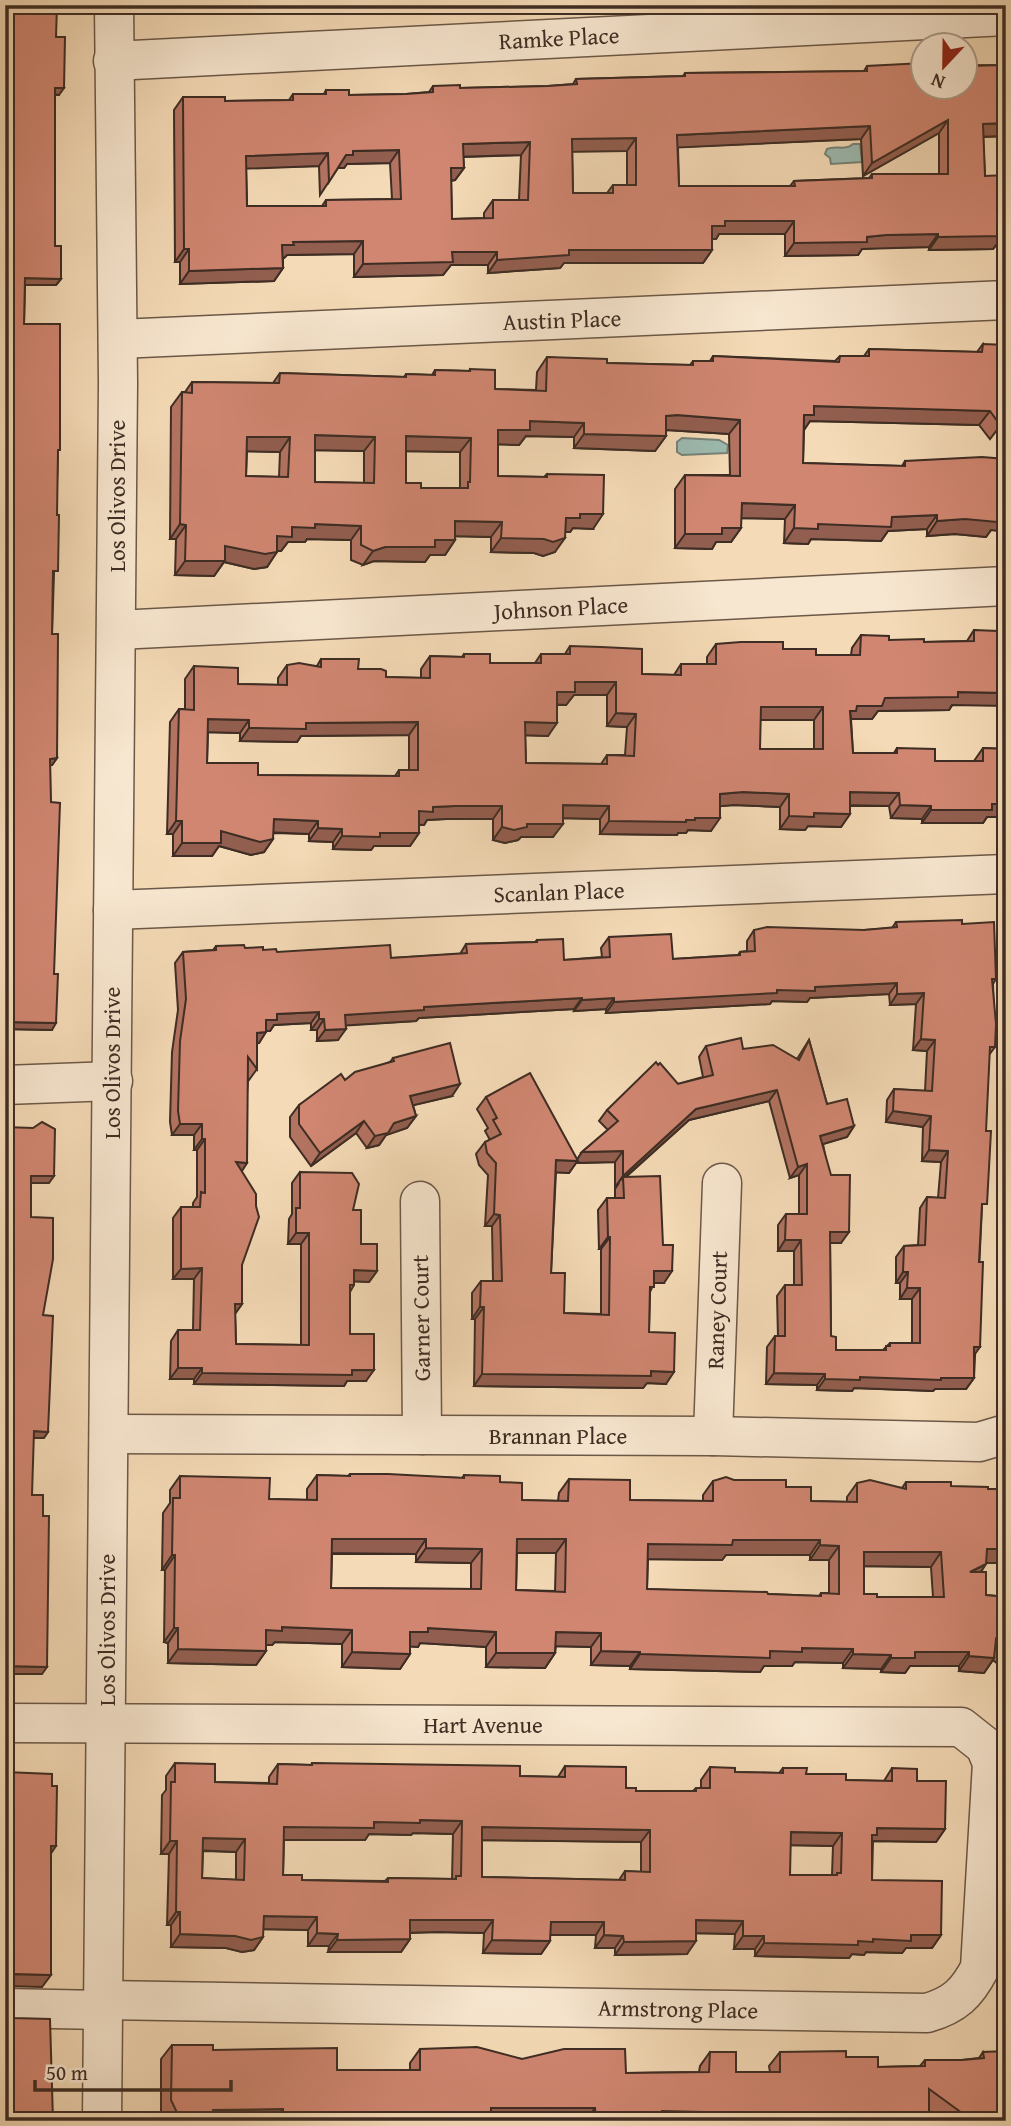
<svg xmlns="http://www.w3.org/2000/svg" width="1011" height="2126" font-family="'Gentium Book Plus',serif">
<rect width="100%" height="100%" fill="#f4dab6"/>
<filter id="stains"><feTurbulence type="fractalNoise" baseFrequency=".00286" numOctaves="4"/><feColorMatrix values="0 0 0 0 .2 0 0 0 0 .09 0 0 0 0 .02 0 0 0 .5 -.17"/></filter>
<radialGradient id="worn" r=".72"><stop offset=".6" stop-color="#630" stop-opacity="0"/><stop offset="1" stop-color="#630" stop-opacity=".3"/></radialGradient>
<!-- water -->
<g fill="#9cbab0" stroke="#768278" stroke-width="2">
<path d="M853,144H860L862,162L831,164L830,158L825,154L827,149C836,145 846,151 853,144Z"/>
<polygon points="682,438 719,440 728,445 727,453 682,455 677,452 677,442"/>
</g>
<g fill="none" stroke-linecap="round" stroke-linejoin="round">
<!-- minor casing -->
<g stroke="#6c5848" stroke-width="41">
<g id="minor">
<polyline points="113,61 1006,16"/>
<polyline points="118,339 1006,300"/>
<polyline points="117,630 1006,586"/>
<polyline points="113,910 1006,874"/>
<polyline points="5,1085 113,1081"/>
<polyline points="420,1201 422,1435"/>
<polyline points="109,1434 713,1436 979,1442 1006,1434"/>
<polyline points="713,1436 722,1183"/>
<path d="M5,1723L961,1727L985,1746L992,1763L980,1968C967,1993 955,2005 927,2013L103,2000"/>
<polyline points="5,2008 102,2010"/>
<polyline points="102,2121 118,383 114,5"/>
</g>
</g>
<!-- minor -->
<use href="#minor" stroke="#f8e7d0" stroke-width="38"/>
</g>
<!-- wall -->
<g fill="#b37361" stroke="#3e2d24" stroke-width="2" fill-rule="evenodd">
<polygon points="5,5 56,37 59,95 55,95 55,246 61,279 56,285 25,285 24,324 58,453 52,634 57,758 52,765 50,765 52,1030 5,1029"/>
<path d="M1006,65V136L983,137L985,176L997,244L993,249L929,250V247L877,248L862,249L858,255L785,256V234H719L716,239H712V250L703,263H564L560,268L488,273V265H451L443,275L354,277V254L287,255L284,258H283V268L274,281L180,284V262H175L174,110L183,97L225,101L289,100L293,94H324L326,90L349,95L406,94L429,92L433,86L460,88L548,86L573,84L576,79L683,76L685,73L864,71L867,66ZM939,133V174H872L869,178L794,181L790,186H679L678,147L861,139L863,176ZM572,151H627V185H613L607,193H573ZM521,155L519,200H493L484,213V218L452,219L451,181L455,180L464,168L463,157ZM390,163L392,199L326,200L322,206H247L246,168L319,166L320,195L338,168H344L347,164Z"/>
<path d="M983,344L1006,418L990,439L979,425L810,421L804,430L803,463L902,466L905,461L991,530L986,537L955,534L927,536V529L888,531L881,541L811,539L808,544L784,543L785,519L741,518V528L731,542H716L712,549L675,548V489L685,475H730L729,434L666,430V436L655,451L574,448V437L526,436L519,445L498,444V476L544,477L547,474L593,529L573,528L570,532H565L555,552L543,556L534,553L491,552V537L455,536V540L445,555H430L425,562L374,561L363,565L351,560V540L307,539L305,542H288L281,551H277L267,567L254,569L224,562L214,576L175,575L176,539H170L171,407L182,392H185L192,382L273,383L280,373L404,377L406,374L432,375L435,370L469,371L470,369L495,389L536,390L537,372L547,357L607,363L690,365L693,361H710L713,356L835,361L840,356H864L869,349L977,352ZM315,450L364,451V483L315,482ZM247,451L280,452L279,477L246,476ZM406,451L460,452V488H421L406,483Z"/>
<path d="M974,630L998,636L949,710L878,711L872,719H851L853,753H894L897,748L935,761H974L983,748L1006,749V817H987L983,823H922V819L891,818L889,806H850V814L841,827L808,826L805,830L780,829V807L734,805L720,806L711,831L688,830L686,833H678L677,835L600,834V819L563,818L553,837H521L518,840L505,843L493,840V819H446L427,820L424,825H419V833L410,846H374L371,850L333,849V842L309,841V834L273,833V839L264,852L251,855L219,846L212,856H173V834H167L170,722L179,709H185V679L194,666L238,684L278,685V678L287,665L317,666L321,659L386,677L421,678V669L430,656L462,657L464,654L490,663H535L541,654H565L570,646L642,674L674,675L681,664H707V657L716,644L783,649L816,655H851L852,648L861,635L889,640L924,642L967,641ZM574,695H607V726L627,727L625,755H607L601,764L526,763L525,735L548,736L557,705H566ZM760,720H814V749H760ZM208,732L240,733V741L297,742L301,736L409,735V770H399L395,776L258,775L207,763Z"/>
<path d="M896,922L962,924L996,979L993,984L995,1047L989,1055L974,1378L966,1389H935L933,1391L854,1388L852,1391L817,1390V1385L766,1384L767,1347L775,1336H778L777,1296L785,1285H794V1251H778V1225L786,1214H799V1175L790,1178L769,1101L689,1120L626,1177L664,1283H654L650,1292L649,1332L666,1384L647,1383L643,1388L474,1386L475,1319H472V1293L481,1281H493L492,1226H485L488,1175L479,1165L476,1154L485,1142L490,1140L485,1131L488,1128L477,1109L486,1097L577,1160L582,1152L608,1130L599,1121L607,1110L678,1084L703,1077L699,1057L706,1046L743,1049L797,1059L809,1040L827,1104L854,1126L847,1137L823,1144L841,1243H830L831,1336L836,1350H883L890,1343H912V1299H900V1283H896V1257L904,1246L918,1245L920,1208L927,1197L938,1198L941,1162L922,1161L923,1127L886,1122L887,1100L894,1089L925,1091L927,1051L913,1050L916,1004L890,1005L889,994L810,998L807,1002L772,1001L770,1004L606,1013V1009L574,1011V1009L419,1018L416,1021L345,1025L338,1040L317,1041V1030H311V1023L274,1025L270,1031H266L259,1043H257V1069L249,1080L248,1079L242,1171V1304L235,1314L236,1344L301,1345V1244H288L289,1219L292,1214V1183L300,1172L353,1210L361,1244L377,1271L369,1282L354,1281V1285L350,1292V1334L366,1381H347L344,1386L194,1384V1379H170L171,1341L178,1330H193L194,1279H173V1218L181,1207H193V1203L197,1197V1150H194V1135H172L170,1122L172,1052L178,1010L175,963L183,952L213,950L216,946L277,952L391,958L460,954L466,944L535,942L537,940L564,960L602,957L601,948L609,937L673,959L738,955L740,952L747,951V941L754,930H864L892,928ZM615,1162V1187L619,1183L615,1189V1198H607L598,1210L599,1249H601V1314L564,1313L551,1273L556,1172L569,1173L576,1163Z"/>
<polygon points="393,1058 452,1096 413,1105 416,1116 407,1128 386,1135 379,1145 367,1148 356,1133 311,1166 290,1137 290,1117 299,1105 345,1080 390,1062"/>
<path d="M350,1474L462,1478L464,1475L500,1482L522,1500L558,1501L559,1493L569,1479L630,1500L703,1501V1495L713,1481L734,1480L786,1487L811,1501L847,1502V1497L857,1483L902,1488L906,1482L951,1486L1006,1563H986L981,1572L986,1595L1006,1597V1671L993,1660L984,1673L959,1671V1666H910L905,1673L881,1672V1669L843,1668V1663L795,1662L792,1666H764L760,1672L630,1669V1666L591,1665V1647L556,1646L555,1653L545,1668L486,1667V1647L420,1643L418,1647L410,1646V1654L400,1669L342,1667V1644L275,1642L272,1645H266V1651L256,1665L168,1663V1643L164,1642L165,1570H162L163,1513L170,1503V1490L180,1476L269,1499L307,1500V1489L317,1475L348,1476ZM517,1553H556L555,1591L516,1590ZM332,1554H416V1562L471,1563V1589L331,1588ZM726,1555H810V1560H829V1593H821L819,1596L647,1589L648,1559L722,1560ZM864,1566L931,1567L933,1597H877L864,1594Z"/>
<path d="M175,1763L215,1782L269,1783V1777L278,1764L311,1765L312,1763L520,1776L558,1777L565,1766L636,1791H693L696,1788H701V1780L710,1767L735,1772L779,1773L783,1768L806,1774L846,1780L884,1781L892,1768L917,1781L945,1829L936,1842L873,1841L872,1880L941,1935L932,1948H906L902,1953L866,1952L864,1955L852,1954L849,1958L755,1956V1949H734L735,1934L696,1933L687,1954L615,1955V1948H595L596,1935H550V1941L541,1954L483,1953L484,1933L437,1932L410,1933V1939L401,1952H328L329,1946H308V1930L263,1929V1937L254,1950L242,1952L226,1948L171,1947V1925H167L169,1854H161L162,1795L166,1790V1776ZM413,1833L453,1834L452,1879L388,1878L385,1881L302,1880L283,1875L284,1840H365L369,1834L411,1835ZM482,1840L641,1842V1872L625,1871L619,1880L482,1877ZM790,1845L833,1846L832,1875H790ZM203,1851L236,1852V1880L202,1878Z"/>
<polygon points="172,2045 213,2050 337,2070 410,2070 410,2063 420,2049 522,2059 626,2073 699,2072 700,2066 710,2052 736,2072 770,2072 769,2066 780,2052 846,2057 878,2067 920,2066 925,2060 962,2060 979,2058 983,2052 1006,2121 943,2121 929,2111 929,2121 164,2121 161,2114 161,2059"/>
</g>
<!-- shaded-wall -->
<g fill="#925e4f" stroke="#3e2d24" stroke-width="2">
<polygon points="55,88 64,88 59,95 51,94"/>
<polygon points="948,120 939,133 863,176 872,163"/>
<polygon points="1006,123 1006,136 974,137 983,124"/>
<polygon points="870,126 861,139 668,148 677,135"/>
<polygon points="636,138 627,151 563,152 572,139"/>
<polygon points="530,142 521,155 454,157 463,144"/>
<polygon points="399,150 390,163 347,164 344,168 337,168 346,155 353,151"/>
<polygon points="328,153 319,166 237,169 246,156"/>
<polygon points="451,168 464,168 455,180 442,181"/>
<polygon points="725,221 794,221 785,234 719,234 716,239 703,239 712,226"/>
<polygon points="1002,231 1006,231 1006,243 997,244 993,249 929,250 938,237"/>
<polygon points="938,234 929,247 862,249 858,255 785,256 794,243 886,235"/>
<polygon points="363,241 354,254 287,255 284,258 273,258 282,245 293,242"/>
<polygon points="184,249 189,249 180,262 175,262"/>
<polygon points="569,250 712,250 703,263 564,263 560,268 488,273 497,260"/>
<polygon points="452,252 497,252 488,265 451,265 443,275 354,277 363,264"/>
<polygon points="283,268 274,281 180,284 189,271"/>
<polygon points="25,278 61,279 56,285 20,285"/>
<polygon points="814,406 990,411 979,425 810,421 804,430 804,415"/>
<polygon points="677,415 740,420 729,434 667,430 656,431 666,416"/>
<polygon points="530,421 584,423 574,437 526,436 519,445 488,444 498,430"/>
<polygon points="584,434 666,436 655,451 574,448"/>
<polygon points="315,435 375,437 364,451 305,450"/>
<polygon points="406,436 471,438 460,452 396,451"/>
<polygon points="247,437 290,437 280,452 237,451"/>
<polygon points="742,503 795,505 785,519 731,518"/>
<polygon points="580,514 603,514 593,529 573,528 570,532 556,532 566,518"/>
<polygon points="937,515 927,529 888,531 881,541 811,539 808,544 784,543 794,528 818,524 892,517"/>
<polygon points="997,516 1006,516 1006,532 991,530 986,537 955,534 927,536 937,521"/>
<polygon points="455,521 502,522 491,537 445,536"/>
<polygon points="180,524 186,525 176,539 170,539"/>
<polygon points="315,524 361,526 351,540 307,539 305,542 288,542 281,551 267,551 277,536 292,527"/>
<polygon points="722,528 741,528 731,542 716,542 712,549 675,548 685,534"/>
<polygon points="501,538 565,538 555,552 543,556 534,553 491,552"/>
<polygon points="435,540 455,540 445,555 430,555 425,562 374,561 363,565 373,551 385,547"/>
<polygon points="225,546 277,552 267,567 254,569 224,562 214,576 175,575 185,561"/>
<polygon points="575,682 616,682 607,695 574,695 566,705 548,704 557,692"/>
<polygon points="958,692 1006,693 1006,706 952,705 949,710 878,711 872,719 851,719 850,711 857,706 885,698"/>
<polygon points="761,707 823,707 814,720 751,720"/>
<polygon points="616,713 636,714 627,727 607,726"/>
<polygon points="208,719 249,720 240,733 199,732"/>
<polygon points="418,722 409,735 301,736 297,742 240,741 249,728 306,723"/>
<polygon points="525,722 557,723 548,736 516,735"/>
<polygon points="57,758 52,765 45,766 50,759"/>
<polygon points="743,792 789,794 780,807 734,805 711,807 720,794"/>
<polygon points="850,792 899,793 889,806 841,805"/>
<polygon points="992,804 1006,804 1006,817 987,817 983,823 922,823 931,810"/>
<polygon points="563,805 609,806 600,819 554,818"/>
<polygon points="900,805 931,806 922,819 891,818"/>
<polygon points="455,806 502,806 493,819 446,819 427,820 424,825 410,824 419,811 433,807"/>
<polygon points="814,813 850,814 841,827 808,826 805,830 780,829 789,816"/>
<polygon points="695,818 720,818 711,831 688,830 686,833 678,833 677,835 600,834 609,821 686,820"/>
<polygon points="274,819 318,821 309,834 264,832"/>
<polygon points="176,821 182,821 173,834 167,834"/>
<polygon points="527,824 563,824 553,837 521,837 518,840 505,843 493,840 502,827"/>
<polygon points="318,828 342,829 333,842 309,841"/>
<polygon points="221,831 273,839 264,852 251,855 219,846 212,856 173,856 182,843"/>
<polygon points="380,833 419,833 410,846 374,846 371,850 333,849 342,836"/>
<polygon points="897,983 889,994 810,998 807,1002 772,1001 770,1004 606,1013 614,1002 815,987"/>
<polygon points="924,993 916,1004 890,1005 897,994"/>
<polygon points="582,998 574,1009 419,1018 416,1021 337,1026 345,1015 424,1007"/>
<polygon points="614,998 606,1009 574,1011 582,1000"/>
<polygon points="319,1012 311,1023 274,1025 270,1031 258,1031 266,1020 277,1014"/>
<polygon points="319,1019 324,1019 317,1030 311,1030"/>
<polygon points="5,1022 56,1023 52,1030 5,1029"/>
<polygon points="346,1029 338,1040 317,1041 325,1030"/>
<polygon points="266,1032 259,1043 250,1044 257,1033"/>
<polygon points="921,1039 935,1040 927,1051 913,1050"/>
<polygon points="460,1084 452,1096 402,1108 410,1096"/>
<polygon points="777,1090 769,1101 689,1120 623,1179 623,1177 615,1187 623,1176 696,1109"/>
<polygon points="893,1111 931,1116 923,1127 886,1122"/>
<polygon points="416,1116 407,1128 386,1135 379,1145 367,1148 375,1136 394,1123"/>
<polygon points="364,1121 356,1133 311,1166 320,1153"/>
<polygon points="180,1124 202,1124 194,1135 172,1135"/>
<polygon points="854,1126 847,1137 813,1147 820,1136"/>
<polygon points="202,1139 205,1139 197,1150 194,1150"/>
<polygon points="929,1150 948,1151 941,1162 922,1161"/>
<polygon points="623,1151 615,1162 576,1163 569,1173 548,1172 556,1160 576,1161 582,1152"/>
<polygon points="236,1162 247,1163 240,1174"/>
<polygon points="807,1164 799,1175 790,1178 798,1167"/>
<polygon points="31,1176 54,1176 49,1183 26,1183"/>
<polygon points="494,1214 500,1215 492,1226 485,1226"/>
<polygon points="830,1232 849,1232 841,1243 822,1243"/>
<polygon points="296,1233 309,1233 301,1244 288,1244"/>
<polygon points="608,1237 610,1237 601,1249 599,1249"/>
<polygon points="785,1240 801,1240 794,1251 778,1251"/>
<polygon points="202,1268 194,1279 173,1279 181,1269"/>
<polygon points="354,1270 377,1271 369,1282 346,1281"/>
<polygon points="654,1271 672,1271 664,1283 646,1283"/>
<polygon points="903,1272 908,1272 900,1283 896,1283"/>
<polygon points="907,1288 920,1288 912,1299 900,1299"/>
<polygon points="235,1304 242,1304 234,1315"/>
<polygon points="480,1307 484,1307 475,1319 472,1319"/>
<polygon points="974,1347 980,1347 972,1358"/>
<polygon points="178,1368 202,1368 194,1379 170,1379"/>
<polygon points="374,1370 366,1381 347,1381 344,1386 194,1384 202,1373"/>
<polygon points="651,1371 674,1372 666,1384 647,1383 643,1388 474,1386 482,1374"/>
<polygon points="774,1373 825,1374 817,1385 766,1384"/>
<polygon points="860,1377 941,1378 974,1378 966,1389 935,1389 933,1391 854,1388 852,1391 817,1390 825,1379"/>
<polygon points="34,1431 48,1432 44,1438 29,1438"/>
<polygon points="332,1539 426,1539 416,1554 322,1553"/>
<polygon points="517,1539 566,1539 556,1553 507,1553"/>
<polygon points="733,1540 820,1540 810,1555 726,1555 722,1560 638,1559 648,1544"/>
<polygon points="820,1545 839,1546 829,1560 810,1560"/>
<polygon points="426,1548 482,1549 471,1563 416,1562"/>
<polygon points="987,1549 1006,1549 1006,1563 977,1563"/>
<polygon points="864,1552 941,1552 931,1567 854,1566"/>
<polygon points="172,1555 175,1555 165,1570 162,1570"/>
<polygon points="986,1564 976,1579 970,1572"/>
<polygon points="282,1627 352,1630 342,1644 275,1642 272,1645 256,1645 266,1630"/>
<polygon points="174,1628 178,1628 168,1643 164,1642"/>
<polygon points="428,1628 496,1632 486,1647 420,1643 418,1647 400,1646 410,1632"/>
<polygon points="556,1632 601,1633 591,1647 546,1646"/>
<polygon points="802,1648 853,1649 843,1663 795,1662 792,1666 764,1666 760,1672 630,1669 640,1654 770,1651"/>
<polygon points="178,1649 266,1651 256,1665 168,1663"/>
<polygon points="601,1651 640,1652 630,1666 591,1665"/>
<polygon points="352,1652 410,1654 400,1669 342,1667"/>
<polygon points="915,1652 969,1652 959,1666 910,1666 905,1673 881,1672 891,1658"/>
<polygon points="496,1653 555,1653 545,1668 486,1667"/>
<polygon points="853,1654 891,1655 881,1669 843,1668"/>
<polygon points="969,1656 994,1658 984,1673 959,1671"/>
<polygon points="5,1666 47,1667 42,1674 5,1674"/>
<polygon points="420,1820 462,1821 453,1834 413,1833 411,1835 369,1834 365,1840 275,1840 284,1827"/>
<polygon points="482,1827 650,1830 641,1842 474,1840"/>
<polygon points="877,1828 945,1829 936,1842 873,1841 864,1848"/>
<polygon points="791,1832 842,1833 833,1846 782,1845"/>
<polygon points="203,1838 245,1839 236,1852 194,1850"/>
<polygon points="170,1841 177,1841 169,1854 161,1854"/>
<polygon points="51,1846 56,1846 48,1858"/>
<polygon points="176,1912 180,1912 171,1925 167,1925"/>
<polygon points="264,1916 317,1917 308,1930 255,1929"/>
<polygon points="410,1920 493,1920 484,1933 437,1932 401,1933"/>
<polygon points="696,1920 743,1921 735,1934 687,1933"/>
<polygon points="551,1922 604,1922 596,1935 542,1935"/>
<polygon points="317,1933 338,1934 329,1946 308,1946"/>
<polygon points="180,1934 263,1937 254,1950 242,1952 226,1948 171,1947"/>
<polygon points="604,1935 623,1936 615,1948 595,1948"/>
<polygon points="911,1935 941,1935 932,1948 906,1948 902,1953 866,1952 864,1955 852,1954 849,1958 755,1956 764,1943 858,1941"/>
<polygon points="743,1936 764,1936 755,1949 734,1949"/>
<polygon points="410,1939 401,1952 328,1952 337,1940"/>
<polygon points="492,1940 550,1941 541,1954 483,1953"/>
<polygon points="696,1941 687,1954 615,1955 624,1942"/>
<polygon points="14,1974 51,1975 42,1987 5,1986 5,1976"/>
<polygon points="491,2108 595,2108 586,2121 482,2121"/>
<polygon points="283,2109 275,2121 206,2121 213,2110"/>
<polygon points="662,2111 744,2113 738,2121 655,2121"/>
<polygon points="353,2113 450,2113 445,2121 347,2121"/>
<polygon points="894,2114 889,2121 741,2121 744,2116"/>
</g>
<!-- building -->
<g fill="#d08671" stroke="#3e2d24" stroke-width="2" fill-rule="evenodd">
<polygon points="5,5 57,5 56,37 65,37 64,88 55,88 55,246 61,246 61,279 25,278 24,324 60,324 60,450 58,450 57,515 59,515 58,571 53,571 52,634 58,634 57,758 50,759 51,802 60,803 54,974 58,974 56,1023 5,1022 5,82 10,82 9,38 5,38"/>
<path d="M965,61H967V66L1006,65V123L983,124L985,176L1006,175V231H1002V236L938,237V234L886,235L867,237V242L794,243V221H725V226H712V250H569V255L497,260V252H452L453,262L363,264V241L293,242L294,245H282L283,268L189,271V249H184L183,97H225V101L293,100V94H326V90H349V95L406,94L433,92V86L460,85V88L548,86L577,84L576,79L685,76V73L867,71V66L923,63V88H965ZM948,120V174H872V178L794,181L795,186H679L677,135L870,126L872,163ZM636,138V185H613V193H573L572,139ZM530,142L528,200H493V218L452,219L451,168H464L463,144ZM399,150L401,199L326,200V206H247L246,156L328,153L329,182L346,155H353V151Z"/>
<path d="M983,344L1006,345V417L1000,425L990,411L814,406V415H804L803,463L905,466V461L982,457L1006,459V516H997V522L965,519L937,521V515L892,517L891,527L818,524V529L794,528L795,505L742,503L741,528H722V534H685V475L740,476V420L677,415L666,416V436L584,434V423L530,421V430H498V476L547,477V474L604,475L603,514H580V518H566L565,538L553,542L544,539L501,538L502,522L455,521V540H435V547H385L373,551L361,545V526L315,524V528L292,527V537L277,536V552L265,554L225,546V561H185L186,525L180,524L182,392L192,393V382L279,383L280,373L406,377V374L435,375V370L470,371V369L495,370V389L546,391L547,357L607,359V363L693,365V361H713V356L839,362L840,356H869V349L982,352ZM315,435L375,437L374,483L315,482ZM406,436L471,438L470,482H468V488H421V483H406ZM247,437H290L288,477L246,476Z"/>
<path d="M974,630L998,631V636H1006V693L958,692V697L885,698L882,706H857L856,711H850L853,753H897V748L935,749V761H983V748L1006,749V804H992V810H931V806L900,805L899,793L850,792V814L814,813V817L789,816V794L743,792L720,794V818H695V820H686V822L609,821V806L563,805V824H527V827L514,830L502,827V806H455L433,807V812L419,811V833H380V837L342,836V829L318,828V821L274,819L273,839L260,842L221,831V843H182V821H176L179,709L194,710V666L238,668V684L287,685V665L299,663L321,667V659H359L358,669H381L386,671V677L430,678V656L464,657V654H490V663H541V654H570V646L601,647L642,649V674L681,675V664H716V644L741,642H783V649H816V655H860L861,635L889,636V640L924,639V642L974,641ZM575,682H616V713L636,714L634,756L607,755V764L526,763L525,722L557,723V692H575ZM761,707H823V749H760ZM208,719L249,720V728L306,729V723L418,722V770H399V776L258,775V763H207Z"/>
<polygon points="962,920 962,924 994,922 996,979 992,979 996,1024 995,1047 990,1047 986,1131 991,1131 987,1204 982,1204 979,1262 983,1262 980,1347 974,1347 974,1378 941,1378 941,1380 860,1377 860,1380 825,1379 825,1374 774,1373 775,1336 785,1336 785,1285 802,1285 801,1240 785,1240 786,1214 807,1214 807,1164 798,1167 777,1090 696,1109 623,1176 623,1151 582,1152 618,1121 607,1110 656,1062 658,1065 660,1063 678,1084 713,1075 706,1046 741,1038 743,1049 773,1045 799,1060 809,1040 827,1104 847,1099 854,1126 820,1136 831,1175 850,1175 849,1232 830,1232 831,1336 836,1337 836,1350 886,1350 886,1346 890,1346 890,1343 920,1343 920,1288 907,1288 908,1272 903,1272 904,1246 925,1245 927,1197 945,1198 948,1151 929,1150 931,1116 893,1111 894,1089 932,1091 935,1040 921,1039 924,993 897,994 897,983 815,987 815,991 777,990 777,993 614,1002 614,998 582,1000 582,998 424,1007 424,1010 345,1015 346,1029 325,1030 324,1019 319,1019 319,1012 277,1014 277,1020 266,1020 266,1032 257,1033 257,1069 248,1057 247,1163 236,1162 256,1194 256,1206 259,1217 242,1265 242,1304 235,1304 236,1344 309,1345 309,1233 296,1233 296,1208 300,1208 300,1172 352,1173 359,1184 353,1210 361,1210 361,1244 377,1244 377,1271 354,1270 354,1285 350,1285 350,1334 374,1334 374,1370 352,1370 352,1375 202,1373 202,1368 178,1368 178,1330 200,1330 202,1268 181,1269 181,1207 200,1207 201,1192 205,1193 205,1139 202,1139 202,1124 180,1124 178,1111 180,1041 186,999 183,952 216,950 216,946 244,945 245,948 263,947 263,950 276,949 277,952 390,945 391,958 467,953 466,944 537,942 537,940 563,939 564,960 610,957 609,937 671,934 673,959 740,955 740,952 755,951 754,930 767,927 864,930 897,927 896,922"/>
<polygon points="450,1043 460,1084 410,1096 416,1116 394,1123 388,1133 375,1136 364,1121 320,1153 299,1124 299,1105 341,1074 345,1080 355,1072 394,1061 393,1058"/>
<polygon points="530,1073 578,1161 556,1160 551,1273 565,1273 564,1313 609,1315 610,1237 608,1237 607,1198 624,1198 623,1177 660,1176 663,1245 673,1245 672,1271 654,1271 654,1287 650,1287 649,1332 675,1333 674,1372 651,1371 651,1376 482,1374 484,1307 480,1307 481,1281 502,1281 500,1215 494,1214 496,1163 487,1153 485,1142 501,1134 493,1120 497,1118 486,1097"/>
<polygon points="42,1122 55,1129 54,1176 31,1176 31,1217 53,1218 53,1259 43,1315 53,1316 48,1432 34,1431 32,1495 43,1495 43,1516 49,1516 47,1667 5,1666 5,1127 33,1128"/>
<path d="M350,1474H388L464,1478V1475L500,1476V1482L522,1483V1500L568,1501L569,1479L630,1480V1500L713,1501V1481L726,1477L734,1480H786V1487H811V1501L857,1502V1483L870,1480L906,1489V1482H951V1486L988,1487V1489H1006V1549H987L986,1564L970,1572H986V1595L1006,1597V1648L996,1639L994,1658L969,1656V1652H915V1658H891V1655L853,1654V1649L802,1648V1652L770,1651V1658L640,1654V1652L601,1651V1633L556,1632L555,1653H496V1632L428,1628V1632H410V1654L352,1652V1630L282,1627V1631L266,1630V1651L178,1649V1628H174L175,1555H172L173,1498H180V1476L270,1478L269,1499L317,1500V1475L350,1476ZM332,1539H426V1548L482,1549L481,1589L331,1588ZM517,1539H566L565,1592L516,1590ZM733,1540H820V1545L839,1546V1594L821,1593V1596L768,1594L767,1592L647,1589L648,1544L732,1545ZM864,1552H941L944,1597H877V1594H864Z"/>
<path d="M175,1763L215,1764V1782L277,1784L278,1764L312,1765V1763L520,1766V1776L565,1777V1766L626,1767V1788H636V1791H696V1788H710V1767L735,1768V1772L783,1773V1768H807L806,1774H846V1780L892,1781V1768L917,1769V1781H946L945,1829L877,1828V1835H872V1880L942,1881L941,1935H911V1941L873,1939V1942L858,1941V1945L764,1943V1936H743V1921L696,1920V1941L624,1942L623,1936L604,1935V1922H551L550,1941L492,1940L493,1920H410V1939L337,1940L338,1934L317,1933V1917L264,1916L263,1937L251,1940L235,1936L180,1934V1912H176L177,1841H170L171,1782H175ZM420,1820L462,1821L461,1876H456V1879L388,1878V1882L302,1880V1875H283L284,1827L374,1828V1822L420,1823ZM482,1827L650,1830V1872L625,1871V1880L482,1877ZM791,1832L842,1833L841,1873H837V1875H790ZM203,1838L245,1839L244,1880L202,1878Z"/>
<polygon points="5,1772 52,1774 52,1786 57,1786 56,1846 51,1846 51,1975 14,1974 5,1976"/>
<polygon points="5,2016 13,2018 50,2019 53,2121 5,2121"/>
<polygon points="172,2045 213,2045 213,2050 337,2048 337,2070 420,2070 420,2049 477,2047 522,2059 564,2049 625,2049 626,2073 709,2072 710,2052 736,2052 736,2072 780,2072 780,2052 846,2051 846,2057 878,2057 878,2067 925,2066 925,2060 962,2060 984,2058 983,2052 1006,2051 1006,2121 973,2121 929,2089 929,2121 894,2121 894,2114 744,2116 744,2113 662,2111 661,2121 596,2121 595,2108 491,2108 491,2121 450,2121 450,2113 353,2113 353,2121 283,2121 283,2109 213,2110 213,2121 181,2121 171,2100"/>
</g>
<g text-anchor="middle" stroke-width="5" stroke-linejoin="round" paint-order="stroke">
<!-- street labels -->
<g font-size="23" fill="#3e2d24" stroke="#f8e7d0">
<text transform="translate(559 38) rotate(-3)" y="8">Ramke Place</text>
<text transform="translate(562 320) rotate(-2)" y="8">Austin Place</text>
<text transform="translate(117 496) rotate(-90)" y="8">Los Olivos Drive</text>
<text transform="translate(561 608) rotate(-3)" y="8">Johnson Place</text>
<text transform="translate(559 892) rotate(-2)" y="8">Scanlan Place</text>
<text transform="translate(112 1063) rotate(-90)" y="8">Los Olivos Drive</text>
<text transform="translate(717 1310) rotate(-88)" y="8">Raney Court</text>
<text transform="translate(421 1318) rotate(-91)" y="8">Garner Court</text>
<text x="558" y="1444">Brannan Place</text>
<text transform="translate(107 1630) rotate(-90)" y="8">Los Olivos Drive</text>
<text x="483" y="1733">Hart Avenue</text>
<text transform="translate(678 2009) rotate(1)" y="8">Armstrong Place</text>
</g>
</g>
<!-- margin -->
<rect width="1011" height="2126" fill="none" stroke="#f4dab6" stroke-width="28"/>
<rect x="7" y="7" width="997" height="2112" fill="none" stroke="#3e2d24" stroke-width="3.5"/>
<rect x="14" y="14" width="983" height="2098" fill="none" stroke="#3e2d24" stroke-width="2"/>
<!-- north arrow -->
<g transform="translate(944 66) rotate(202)"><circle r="33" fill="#f8e7d0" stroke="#ae9d8b" stroke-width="2"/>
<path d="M0-5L12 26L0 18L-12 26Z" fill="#8f2418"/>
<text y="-10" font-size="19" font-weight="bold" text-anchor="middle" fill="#3e2d24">N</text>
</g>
<!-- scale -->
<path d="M35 2080v10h196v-10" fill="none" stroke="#3e2d24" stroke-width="3.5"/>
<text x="46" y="2080" font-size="21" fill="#3e2d24" stroke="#f8e7d0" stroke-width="5" paint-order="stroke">50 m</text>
<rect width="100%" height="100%" filter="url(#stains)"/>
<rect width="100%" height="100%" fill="url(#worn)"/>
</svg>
